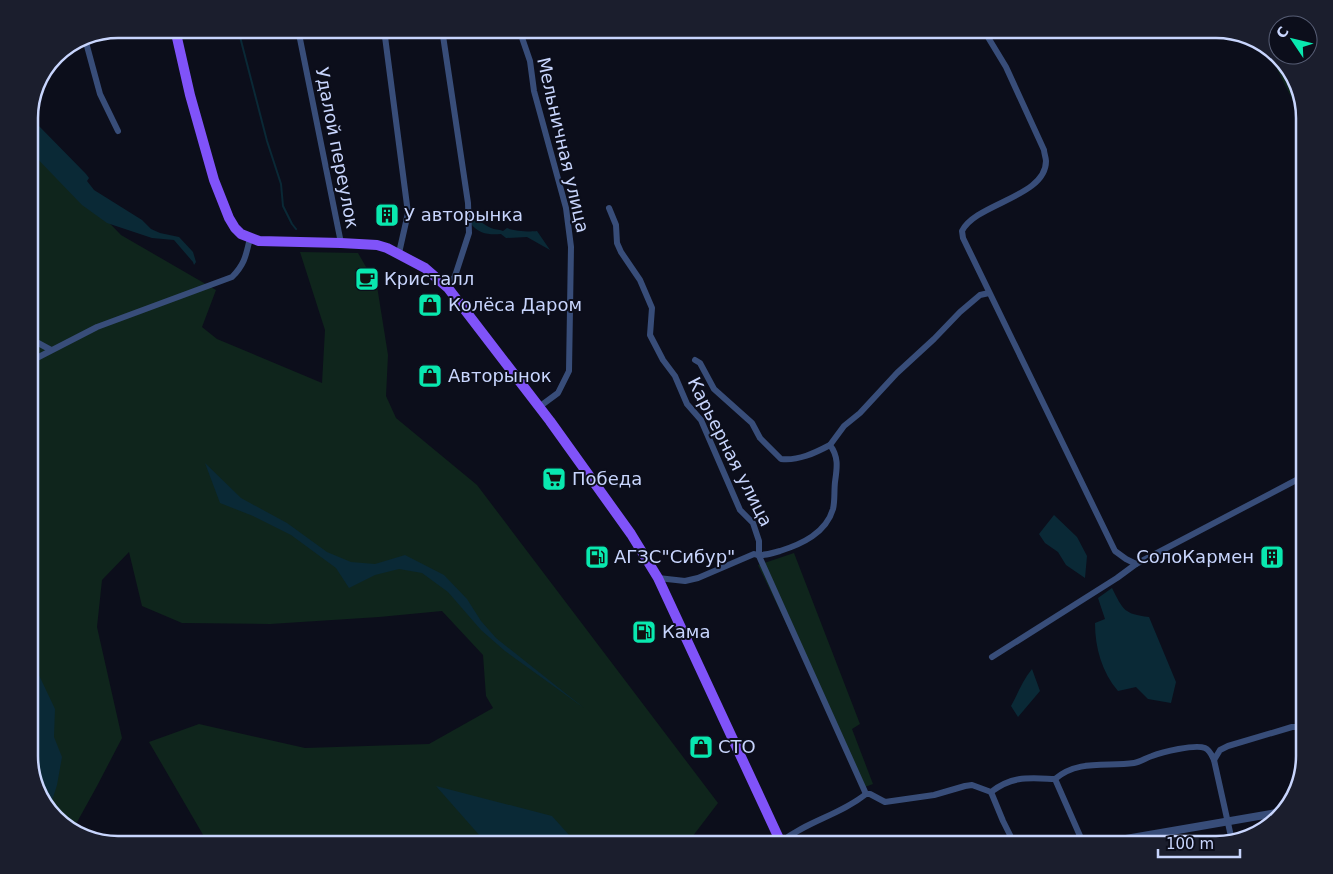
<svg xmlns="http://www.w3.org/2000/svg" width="1333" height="874" font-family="'DejaVu Sans',sans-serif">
<rect width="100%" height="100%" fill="#0c0e1b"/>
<!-- green -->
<g fill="#0f251c">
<polygon points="1264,43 1293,73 1304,117 1304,123"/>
<polygon points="29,140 121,235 216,290 202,327 217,339 322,383 325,330 300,252 358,253 377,286 388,355 386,396 396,418 477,485 718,803 686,845 209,845 149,742 199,724 305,748 429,744 493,708 486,696 483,655 442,611 379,617 270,624 182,623 142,606 129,552 102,580 97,627 122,738 97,786 76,824 74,832 68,830 41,801 29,762"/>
<polygon points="794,553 860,724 852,729 873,784 865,787 758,565"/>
</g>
<!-- water -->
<g fill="#0a2936">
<polygon points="29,120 37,124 86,174 89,178 87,181 94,190 142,220 151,229 160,233 179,237 193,252 196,262 194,265 193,262 174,240 152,238 107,223 82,205 29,150"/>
<path d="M472,218C480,220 484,225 491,228C495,230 499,229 503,231L507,228C513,231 530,232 537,231L550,250L527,237L506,238L501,234C489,235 479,234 471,224Z"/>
<polygon points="205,463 241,498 287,523 327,552 351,562 375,564 405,555 444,575 467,599 481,621 496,638 584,708 505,651 481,630 448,592 422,573 399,569 375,575 349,588 336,568 291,535 253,516 220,503"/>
<polygon points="1054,515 1077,537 1087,556 1085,578 1066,565 1058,552 1045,543 1039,534"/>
<path d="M1112,588C1123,610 1124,614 1149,617L1176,682L1171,703L1148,699L1136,687L1118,691C1102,672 1095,648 1095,623L1105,619L1098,598Z"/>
<polygon points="29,654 55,709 54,737 62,757 57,785 49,810 41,801 29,762"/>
<path d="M1032,669L1040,691L1018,717L1011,706C1018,693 1023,680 1032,669Z"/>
<polygon points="436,786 552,816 578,845 488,845"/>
</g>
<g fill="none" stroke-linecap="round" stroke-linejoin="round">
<!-- stream -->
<polyline stroke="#0a2936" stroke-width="2" points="238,29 267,141 281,184 283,206 292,224 296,229"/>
<!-- minor -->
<g stroke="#384d79" stroke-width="6">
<polyline points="298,29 341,243"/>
<polyline points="384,29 408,213 399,253"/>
<polyline points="442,29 468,203 469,233 455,276 448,288"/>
<polyline points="519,29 530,61 534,91 566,208 571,247 569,371 558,393 539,407"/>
<path d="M983,29L1006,67L1044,150C1044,153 1046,158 1046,161C1046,197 976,203 962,231L963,238L1115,551L1126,559L1136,564L1304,476"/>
<polyline points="84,35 100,94 118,131"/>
<polyline points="609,208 616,225 617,243 621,252 640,280 652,308 650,335 663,360 675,376 687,404 701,420 740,510 753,523 759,541 759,556 866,794"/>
<polyline points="29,338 51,350"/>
<path d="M695,360L700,363L714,389L752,423L760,438L781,459C798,461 815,453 830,445"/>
<path d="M29,362L97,327L232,277C245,264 246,255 250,238"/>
<path d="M658,578L685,581L698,578L754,554C762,557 772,553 780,551C802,544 826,533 833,509C835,501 834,491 835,482C837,468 839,457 830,445L844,426L860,413L897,373L934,339L960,312L980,295L989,293"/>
<polyline points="992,657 1117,578 1136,564"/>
<polyline points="1214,760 1232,841"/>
<polyline points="1055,779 1084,845"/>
<polyline points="991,792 1003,821 1015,845"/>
<path d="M781,842C807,821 840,815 866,794H870L885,802L934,795L965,786L972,785L991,792C1013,775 1030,778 1055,779C1078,759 1107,767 1134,763C1140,762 1146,758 1152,756C1162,752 1195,744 1205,748C1210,750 1212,756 1214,760L1220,750L1228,746L1292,727H1304"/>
</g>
<!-- tertiary -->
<polyline stroke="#384d79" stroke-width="8" points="1091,845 1282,812"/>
<!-- primary -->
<polyline stroke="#8053f9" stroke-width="10" points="175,29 190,95 214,180 229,218 235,228 241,234 259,241 341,243 377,245 387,248 425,268 448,288 550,421 631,534 658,578 782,845"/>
</g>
<!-- icons -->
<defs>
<g id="building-square" transform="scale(1.25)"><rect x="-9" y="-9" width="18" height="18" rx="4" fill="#09e8af" stroke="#0c0e1b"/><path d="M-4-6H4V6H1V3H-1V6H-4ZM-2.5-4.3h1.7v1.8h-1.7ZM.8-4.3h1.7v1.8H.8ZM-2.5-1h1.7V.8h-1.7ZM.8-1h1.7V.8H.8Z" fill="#111"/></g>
<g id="cafe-square" transform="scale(1.25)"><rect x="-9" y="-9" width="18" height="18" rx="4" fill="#09e8af" stroke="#0c0e1b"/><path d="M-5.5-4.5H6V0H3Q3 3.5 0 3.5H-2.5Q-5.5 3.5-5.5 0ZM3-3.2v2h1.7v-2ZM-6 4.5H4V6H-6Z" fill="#111"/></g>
<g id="shop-square" transform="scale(1.25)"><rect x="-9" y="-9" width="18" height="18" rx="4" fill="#09e8af" stroke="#0c0e1b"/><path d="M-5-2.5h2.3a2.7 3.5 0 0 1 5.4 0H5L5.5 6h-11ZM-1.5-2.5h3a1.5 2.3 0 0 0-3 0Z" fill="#111"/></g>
<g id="supermarket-square" transform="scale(1.25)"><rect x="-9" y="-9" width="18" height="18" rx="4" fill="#09e8af" stroke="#0c0e1b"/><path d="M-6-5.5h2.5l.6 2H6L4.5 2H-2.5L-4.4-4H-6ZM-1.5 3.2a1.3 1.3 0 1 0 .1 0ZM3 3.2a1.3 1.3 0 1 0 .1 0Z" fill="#111"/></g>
<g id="fuel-square" transform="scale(1.25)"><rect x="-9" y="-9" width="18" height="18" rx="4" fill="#09e8af" stroke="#0c0e1b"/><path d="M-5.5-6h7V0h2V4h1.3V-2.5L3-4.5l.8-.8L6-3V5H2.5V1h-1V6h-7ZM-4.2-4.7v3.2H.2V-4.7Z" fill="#111"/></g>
</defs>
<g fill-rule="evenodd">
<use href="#building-square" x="387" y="215"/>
<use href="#cafe-square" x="367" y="279"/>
<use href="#shop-square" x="430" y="305"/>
<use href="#shop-square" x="430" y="376"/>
<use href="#supermarket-square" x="554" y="479"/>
<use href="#fuel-square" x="597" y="557"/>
<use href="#building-square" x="1272" y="557"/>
<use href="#fuel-square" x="644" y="632"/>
<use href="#shop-square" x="701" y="747"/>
</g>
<g text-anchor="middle" stroke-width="4" stroke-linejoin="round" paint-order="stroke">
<!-- street labels -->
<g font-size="18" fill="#c8d5fd" stroke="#0c0e1b">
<text transform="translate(563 145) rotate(77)" y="6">Мельничная улица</text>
<text transform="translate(337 148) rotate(79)" y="6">Удалой переулок</text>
<text transform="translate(730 452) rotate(63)" y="6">Карьерная улица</text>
</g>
<!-- poi labels -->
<g font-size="18" fill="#c8d5fd" stroke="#0c0e1b" text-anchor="start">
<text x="404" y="221">У авторынка</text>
<text x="384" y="285">Кристалл</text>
<text x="448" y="311">Колёса Даром</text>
<text x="448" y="382">Авторынок</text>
<text x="572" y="485">Победа</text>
<text x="614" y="563">АГЗС"Сибур"</text>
<text x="1254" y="563" text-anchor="end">СолоКармен</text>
<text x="662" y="638">Кама</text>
<text x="718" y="753">СТО</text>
</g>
</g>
<!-- crop -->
<path d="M0 0H1333V874H0ZM118 38H1216A80 80 0 0 1 1296 118V756A80 80 0 0 1 1216 836H118A80 80 0 0 1 38 756V118A80 80 0 0 1 118 38Z" fill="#1b1e2d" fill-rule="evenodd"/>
<path fill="none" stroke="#c8d5fd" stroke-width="2.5" d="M118 38H1216A80 80 0 0 1 1296 118V756A80 80 0 0 1 1216 836H118A80 80 0 0 1 38 756V118A80 80 0 0 1 118 38Z"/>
<!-- north arrow -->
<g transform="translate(1293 40) rotate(305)"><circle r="24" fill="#0c0e1b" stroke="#575e75"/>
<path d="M0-4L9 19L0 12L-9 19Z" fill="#09e8af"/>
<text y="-8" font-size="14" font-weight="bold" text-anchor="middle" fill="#c8d5fd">С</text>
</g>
<!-- scale -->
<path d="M1158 849v8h82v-8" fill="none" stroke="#c8d5fd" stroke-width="2.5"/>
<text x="1166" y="849" font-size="15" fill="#c8d5fd" stroke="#0c0e1b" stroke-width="4" paint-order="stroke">100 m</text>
</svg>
